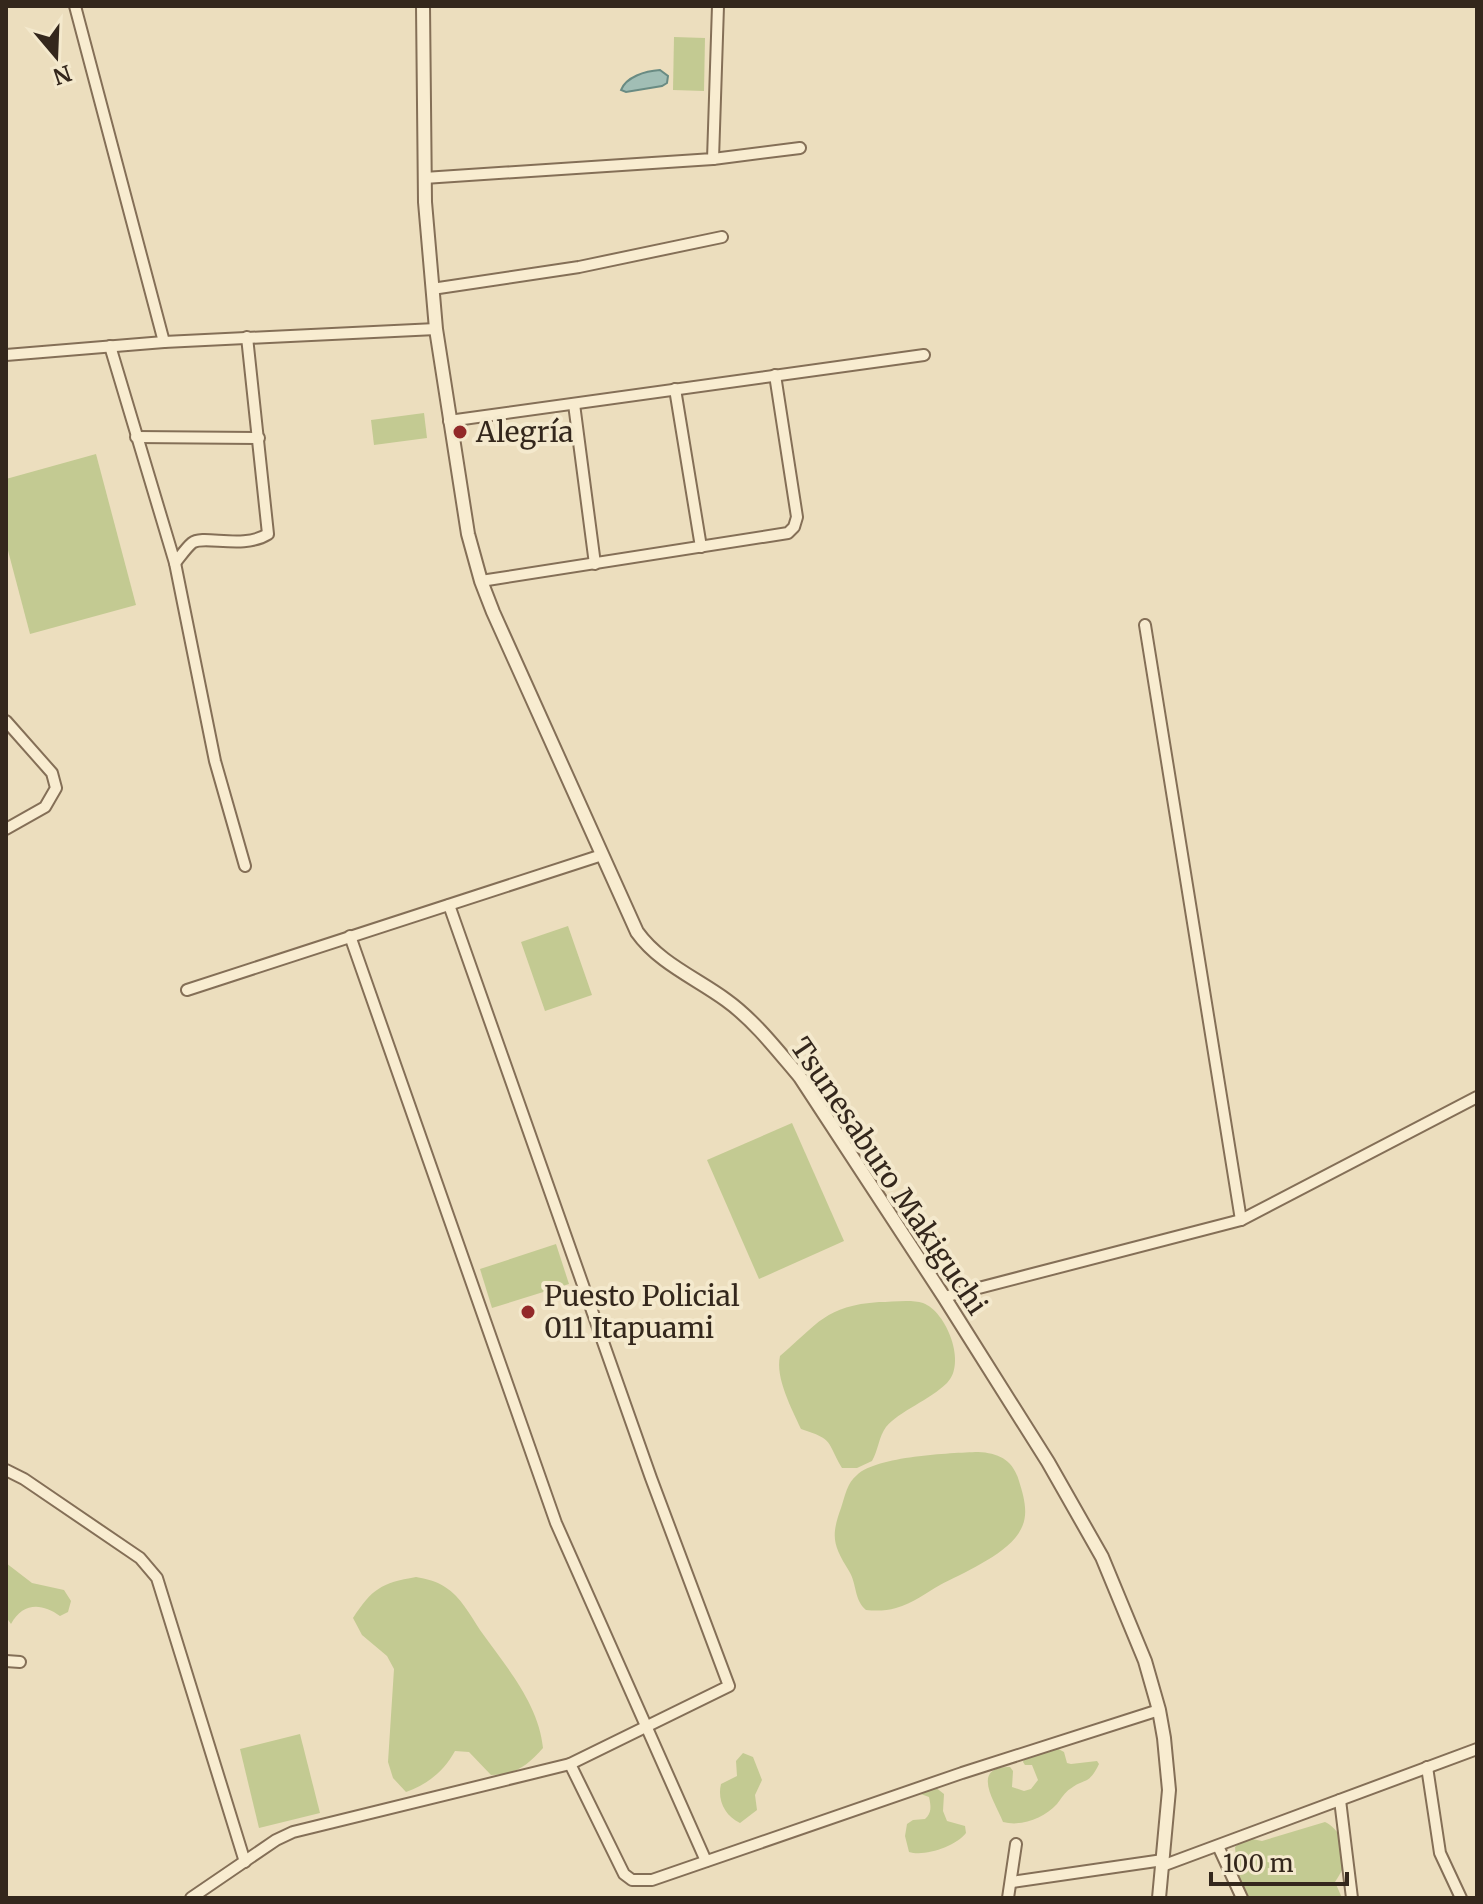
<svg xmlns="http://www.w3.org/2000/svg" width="1483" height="1904" font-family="Merriweather,serif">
<rect width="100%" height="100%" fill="#ecdebe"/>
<!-- green -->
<g fill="#c3ca92">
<polygon points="674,37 705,38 704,91 673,90"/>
<polygon points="424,413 427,438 374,445 371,420"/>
<polygon points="96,454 136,605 30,634 6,543 6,479"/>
<polygon points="568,926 592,995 545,1011 521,942"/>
<polygon points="792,1123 844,1241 759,1279 707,1160"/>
<polygon points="556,1244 569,1284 492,1308 480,1269"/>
<path d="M879,1302C892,1302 911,1299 923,1303C947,1312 967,1364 947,1383C930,1400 899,1411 886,1427C879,1436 878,1451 872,1461L857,1468H842C826,1441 835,1440 801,1429C792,1409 775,1378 780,1356C819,1323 825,1306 879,1302Z"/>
<path d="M978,1452C999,1453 1013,1460 1019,1481C1024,1497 1029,1514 1021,1529C1010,1553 963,1573 940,1585C926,1593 913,1603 896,1608C886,1611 876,1611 866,1610C854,1600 857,1584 849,1571C834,1546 830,1538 841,1508C845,1496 847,1483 857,1475C877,1456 950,1453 978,1452Z"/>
<path d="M6,1563L32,1583L64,1590L71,1601L68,1612L60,1616C42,1603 23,1602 11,1624L6,1617Z"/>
<path d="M416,1577C426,1579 437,1581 445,1587C461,1597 470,1615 480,1630C505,1665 539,1704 543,1748C527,1766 515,1775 491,1775L469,1752L455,1751C444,1771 427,1785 406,1792L393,1778L388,1762L394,1669L387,1656L362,1635L353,1618C372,1589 381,1583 416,1577Z"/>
<polygon points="300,1734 320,1813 259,1828 240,1749"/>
<path d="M1053,1746L1064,1752L1067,1763L1071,1764L1097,1761L1099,1764C1088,1786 1086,1777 1070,1789C1065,1792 1061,1799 1057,1804C1044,1818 1022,1827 1003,1822C996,1803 969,1767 1010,1767L1013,1771L1012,1787L1024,1791L1031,1789L1038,1780L1032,1765H1025L1023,1762L1026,1754Z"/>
<path d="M743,1753L753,1757L762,1780L755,1795L757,1810L740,1823C725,1816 717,1800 721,1784L737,1776L736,1761Z"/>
<path d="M935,1787L944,1794L943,1811L947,1821L965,1826L966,1833C956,1846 925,1857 909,1852L905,1836L907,1824L913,1820L925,1819C932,1813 931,1806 929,1797L918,1793Z"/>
<path d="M1325,1822C1338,1828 1350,1848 1345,1863C1343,1869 1339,1876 1335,1882L1342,1898H1247L1237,1871L1235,1847L1247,1838L1262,1841Z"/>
</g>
<!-- water -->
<path fill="#a1beb5" stroke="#698b83" stroke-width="2" d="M660,70L668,76L667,83L662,86L626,92L621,90C626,77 645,71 660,70Z"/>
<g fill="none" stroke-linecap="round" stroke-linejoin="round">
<!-- minor casing -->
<g stroke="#846f57" stroke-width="14">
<g id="minor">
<polyline points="75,6 164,342"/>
<polyline points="713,159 800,148"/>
<polyline points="424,178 713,159 718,6"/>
<polyline points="432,289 579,267 722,237"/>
<polyline points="110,346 175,563 215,761 245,866"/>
<polyline points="6,355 164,342 436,329"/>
<polyline points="675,389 701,547"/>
<polyline points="574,404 595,564"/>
<polyline points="449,421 924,355"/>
<polyline points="136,437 259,438"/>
<path d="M175,563C180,557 186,548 192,543C203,534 243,550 268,534L247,337"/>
<polyline points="481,581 788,533 794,527 797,517 775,375"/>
<polyline points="1145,625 1241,1220"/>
<polyline points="6,721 52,773 56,788 45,807 6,829"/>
<polyline points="350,936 556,1523 706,1861"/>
<polyline points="187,990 602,855"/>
<polyline points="944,1297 1241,1220 1477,1097"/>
<polyline points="6,1470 24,1479 140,1558 157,1578 245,1862"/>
<polyline points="6,1661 20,1662"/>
<polyline points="570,1764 624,1874 632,1880 652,1880 962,1773 1159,1710"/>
<polyline points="1427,1767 1440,1853 1461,1898"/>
<polyline points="1340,1800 1352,1898"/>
<polyline points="1218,1846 1242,1898"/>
<polyline points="1162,1866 1477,1749"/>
<polyline points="1012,1882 1163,1860"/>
<polyline points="191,1898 276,1840 293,1832 570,1764 729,1686 651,1478 449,905"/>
<polyline points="1008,1898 1016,1844"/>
</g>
</g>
<!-- tertiary casing -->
<g stroke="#846f57" stroke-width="16">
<path id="tertiary" d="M423,6L425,202L436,329L468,534L481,581L493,612L637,932C659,963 696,978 726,1000C754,1020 778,1051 800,1077L944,1297L1048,1462L1102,1557L1145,1661L1159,1710L1164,1738L1169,1790L1159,1898"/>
</g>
<!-- minor -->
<use href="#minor" stroke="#f8ecd0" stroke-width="10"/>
<!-- tertiary -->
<use href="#tertiary" stroke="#f8ecd0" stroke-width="12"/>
</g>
<!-- markers -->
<g fill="#922929" stroke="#f4e9cd" stroke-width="3">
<circle cx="460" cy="432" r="8"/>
<circle cx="528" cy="1312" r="8"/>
</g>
<g text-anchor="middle" stroke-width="8" stroke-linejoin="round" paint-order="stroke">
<!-- poi labels -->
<g font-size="28" fill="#34271c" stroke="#f4e9cd" text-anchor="start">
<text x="476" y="442">Alegría</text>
<text x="544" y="1306">Puesto Policial<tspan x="544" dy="32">011 Itapuami</tspan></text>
</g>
<!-- street labels -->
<g font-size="28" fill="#34271c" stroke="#f4e9cd">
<text transform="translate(889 1176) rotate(56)" y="10">Tsunesaburo Makiguchi</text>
</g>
</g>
<!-- border -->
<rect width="1483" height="1904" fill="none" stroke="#34271c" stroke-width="16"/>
<!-- north arrow -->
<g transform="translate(56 56) rotate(161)" stroke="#f4e9cd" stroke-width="6" paint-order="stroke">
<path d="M0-6L14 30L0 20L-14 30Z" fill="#34271c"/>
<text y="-12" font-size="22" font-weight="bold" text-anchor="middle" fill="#34271c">N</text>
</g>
<!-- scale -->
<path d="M1211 1872v12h136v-12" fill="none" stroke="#34271c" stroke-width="4"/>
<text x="1223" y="1872" font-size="24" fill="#34271c" stroke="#f4e9cd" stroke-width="6" paint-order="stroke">100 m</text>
</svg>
